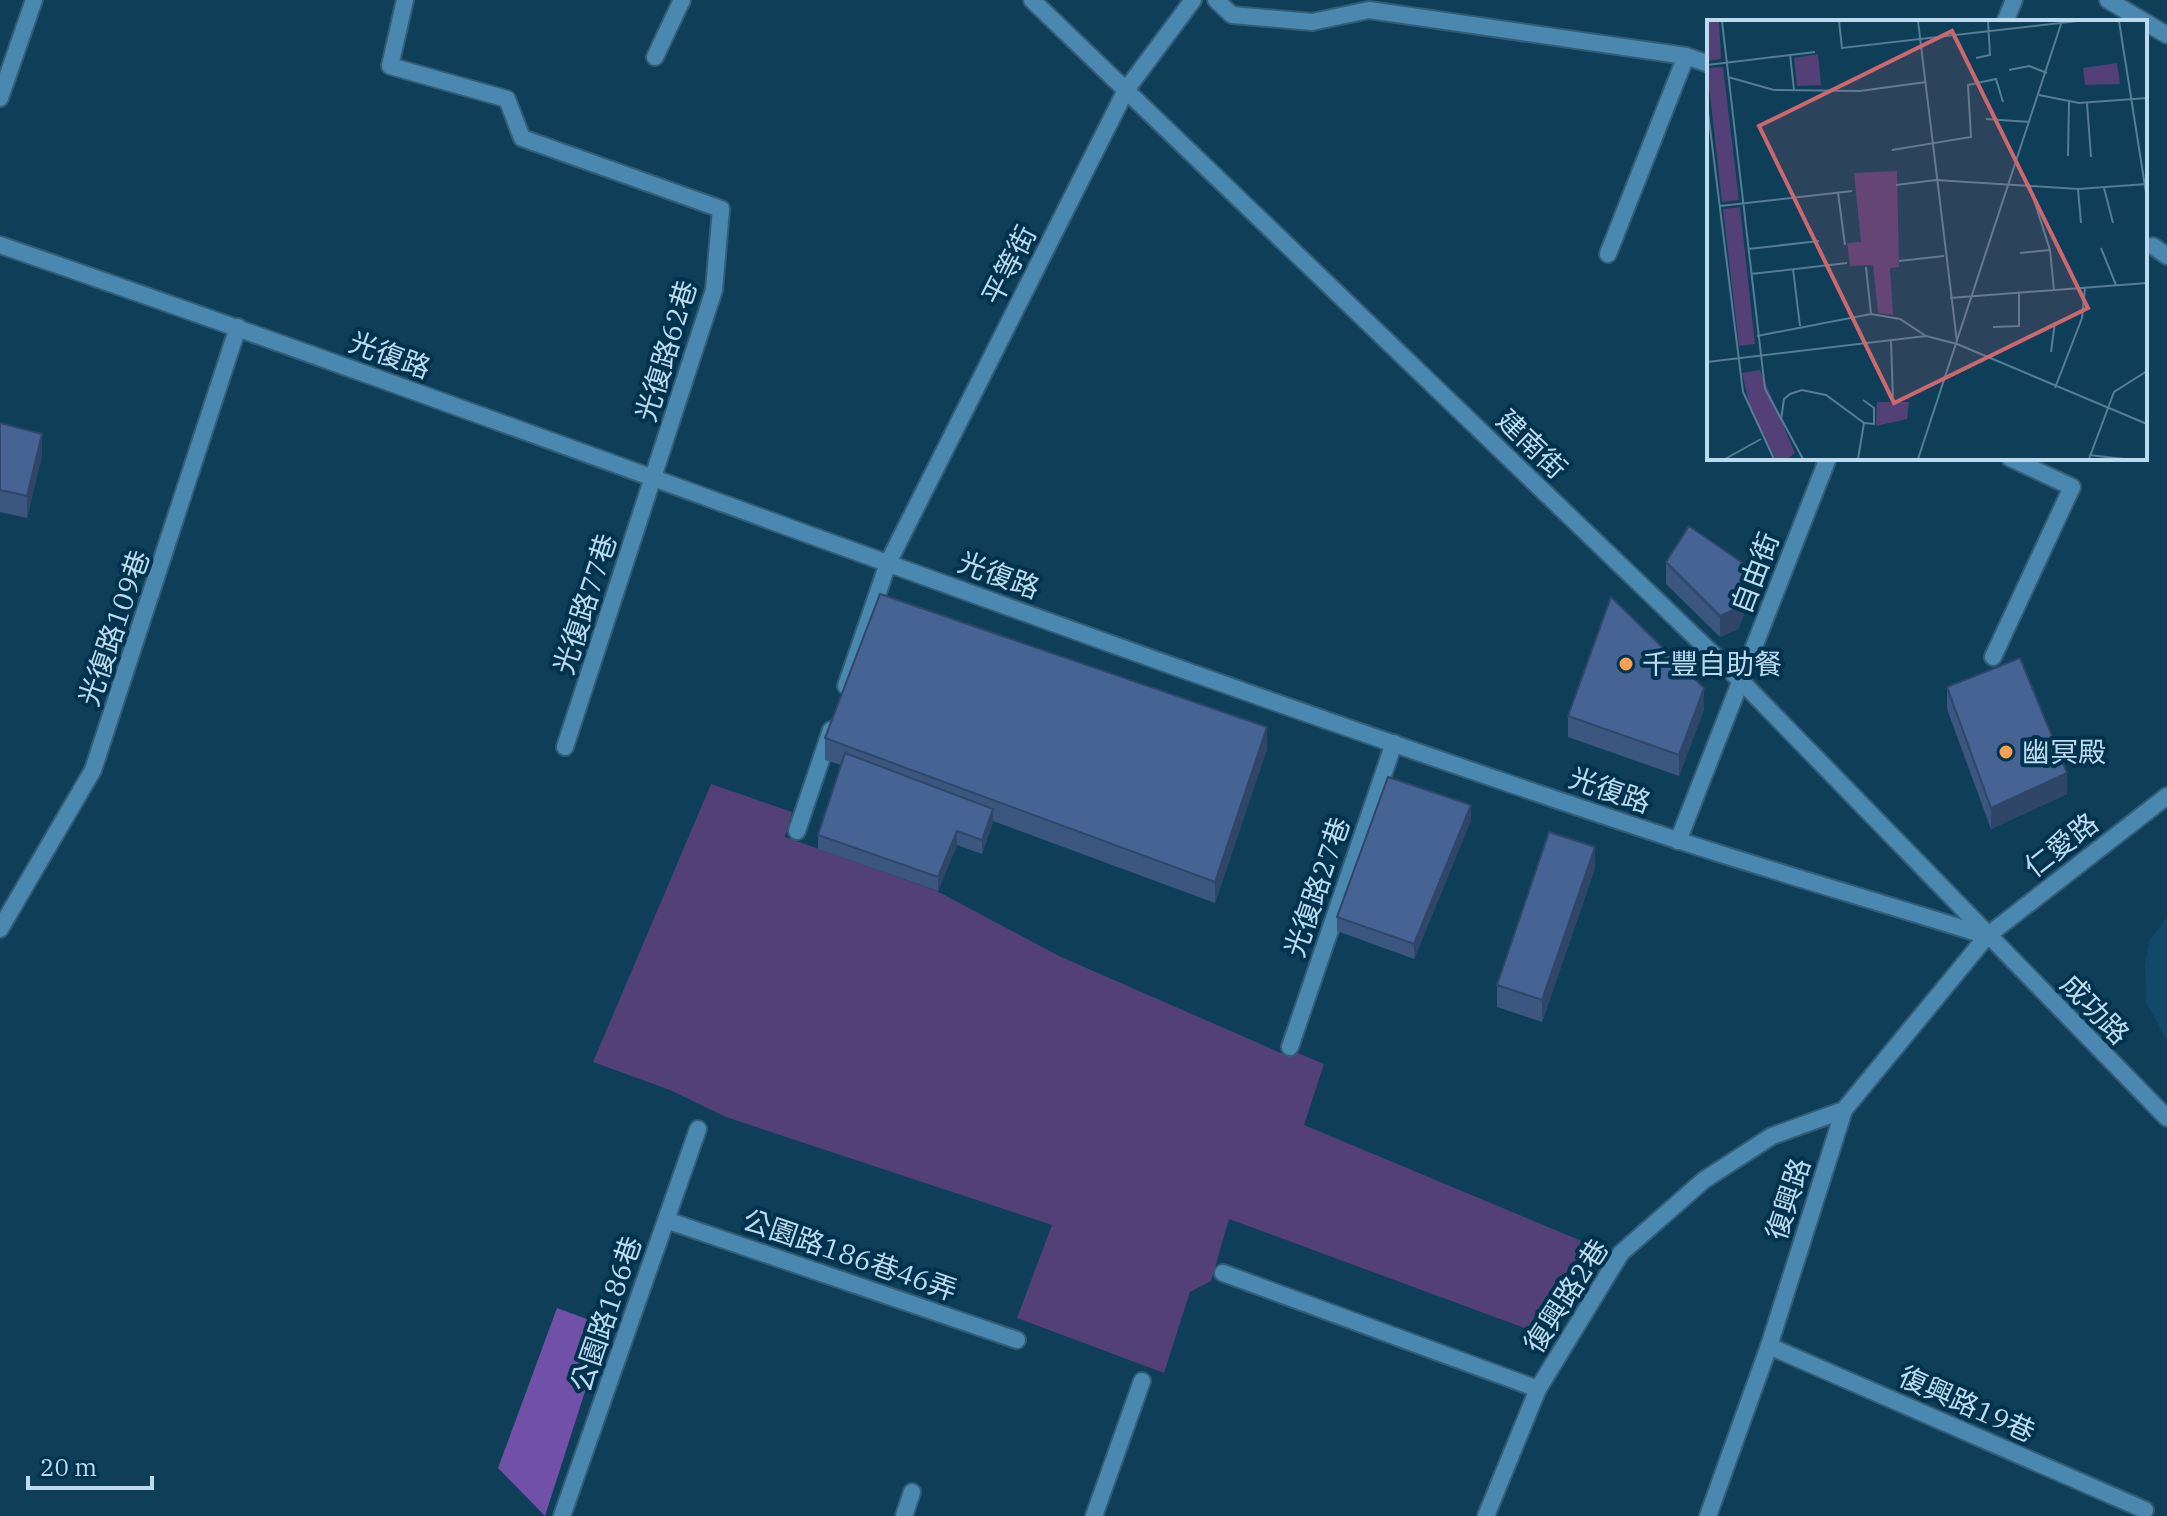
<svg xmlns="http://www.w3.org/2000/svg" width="2167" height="1516" font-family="'IBM Plex Serif','Noto Sans TC',serif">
<rect width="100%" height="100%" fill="#0f3e59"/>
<!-- built -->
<polygon fill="#124968" points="2167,917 2167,1041 2146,1002 2145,965 2149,941"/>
<!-- green -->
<polygon fill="#534077" points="711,784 792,812 785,837 937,891 1059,956 1281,1053 1298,1053 1324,1064 1304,1125 1608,1252 1549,1337 1229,1219 1211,1281 1190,1292 1164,1373 1017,1318 1052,1225 726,1117 670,1090 593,1062"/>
<!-- forest -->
<polygon fill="#7150a7" points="557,1308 606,1326 545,1516 498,1468"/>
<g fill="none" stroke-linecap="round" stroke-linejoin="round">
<!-- service casing -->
<g stroke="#325d77" stroke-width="20">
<g id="service">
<polyline points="405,0 390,66 507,99 522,138 721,209 714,290 565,747"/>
<polyline points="1216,0 1232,15 1312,22 1369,10 1686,56 1709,64"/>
<polyline points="2108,0 2145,22"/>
<polyline points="2145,22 2167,35"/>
<polyline points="655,57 682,0"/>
<polyline points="2153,246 2167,256"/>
<polyline points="1608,254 1686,56"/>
<polyline points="1993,657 2072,487 2010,458"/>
<polyline points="846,686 888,563"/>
<polyline points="797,831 831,730"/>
<polyline points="0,929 93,770 238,327"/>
<polyline points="1290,1047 1394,743"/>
<polyline points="666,1220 1017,1340"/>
<polyline points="1223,1273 1538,1389"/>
<polyline points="1769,1346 2145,1510"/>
<polyline points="562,1516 698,1129"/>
<polyline points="904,1516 912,1492"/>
<polyline points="1094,1516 1142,1381"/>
<polyline points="1486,1516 1538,1389 1621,1253 1704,1180 1772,1136 1844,1110"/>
</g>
</g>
<!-- minor casing -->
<g stroke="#325d77" stroke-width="20">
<g id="minor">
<polyline points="1032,0 1741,681 2167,1118"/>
<polyline points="2005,22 2014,0"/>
<polyline points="0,98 34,0"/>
<path d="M0,245C560,438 1112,653 1674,839C1778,873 1883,903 1987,936"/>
<polyline points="888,563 1126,90 1193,0"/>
<polyline points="1678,841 1828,458"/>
<polyline points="1708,1516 1769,1346 1844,1110 1987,936 2167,796"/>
</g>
</g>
<!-- service -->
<use href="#service" stroke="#4b88b0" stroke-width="16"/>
<!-- minor -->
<use href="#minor" stroke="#4b88b0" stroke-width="16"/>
</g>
<!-- wall -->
<g fill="#3b567f">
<polygon points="0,423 42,455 27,518 0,512"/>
<polygon points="1666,562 1753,591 1738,629 1720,637 1666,584"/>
<polygon points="1947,687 2067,794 1991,829 1947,709"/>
<polygon points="1704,709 1679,776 1568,737 1568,716"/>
<polygon points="825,738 1267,749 1215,903 993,821 982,854 957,845 938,891 818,849 818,835 841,765 825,760"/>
<polygon points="1471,820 1414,959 1337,931 1337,917"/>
<polygon points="1595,868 1542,1022 1497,1007 1497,985"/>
</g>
<!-- shaded-wall -->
<g fill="#304668">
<polygon points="42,434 42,455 27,518 27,496"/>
<polygon points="1753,570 1753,591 1738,629 1720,637 1720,616"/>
<polygon points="1704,688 1704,709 1679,776 1679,755"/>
<polygon points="1267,727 1267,749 1215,903 1215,882"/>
<polygon points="2067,773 2067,794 1991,829 1991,808"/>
<polygon points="1471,805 1471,820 1414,959 1414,944"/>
<polygon points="993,809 993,823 982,854 982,840"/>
<polygon points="957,831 957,845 938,891 938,877"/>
<polygon points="1595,847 1595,868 1542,1022 1542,1000"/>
</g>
<!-- building -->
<g fill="#456494" stroke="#304668" stroke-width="2">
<polygon points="0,423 42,434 27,496 0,490"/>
<polygon points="1689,526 1753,570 1738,608 1720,616 1666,562"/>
<polygon points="880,594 1267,727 1215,882 825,738"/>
<polygon points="1611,597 1704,688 1679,755 1568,716"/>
<polygon points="2020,658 2067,773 1991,808 1947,687"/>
<polygon points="845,753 993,809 982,840 957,831 938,877 818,835"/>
<polygon points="1388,777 1471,805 1414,944 1337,917"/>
<polygon points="1549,832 1595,847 1542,1000 1497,985"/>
</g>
<!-- markers -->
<g fill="#fa9f4f" stroke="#01334e" stroke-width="3">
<circle cx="1626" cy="664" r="8"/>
<circle cx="2006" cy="752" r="8"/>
</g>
<g text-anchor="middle" stroke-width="8" stroke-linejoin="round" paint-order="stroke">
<!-- street labels -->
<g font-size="28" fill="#bddbef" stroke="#01334e">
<text transform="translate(1009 265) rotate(-63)" y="10">平等街</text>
<text transform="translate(666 351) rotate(-73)" y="10">光復路62巷</text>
<text transform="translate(390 355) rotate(20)" y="10">光復路</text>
<text transform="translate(1532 444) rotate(44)" y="10">建南街</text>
<text transform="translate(1755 573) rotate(-69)" y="10">自由街</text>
<text transform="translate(999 575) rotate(20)" y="10">光復路</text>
<text transform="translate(585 604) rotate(-72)" y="10">光復路77巷</text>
<text transform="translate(114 628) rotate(-71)" y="10">光復路109巷</text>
<text transform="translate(1610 790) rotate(19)" y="10">光復路</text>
<text transform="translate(2061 845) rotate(-38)" y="10">仁愛路</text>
<text transform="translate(1317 887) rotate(-71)" y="10">光復路27巷</text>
<text transform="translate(2095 1009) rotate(46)" y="10">成功路</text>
<text transform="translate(1788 1199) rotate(-72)" y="10">復興路</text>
<text transform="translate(850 1255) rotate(19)" y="10">公園路186巷46弄</text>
<text transform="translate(1566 1296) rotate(-57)" y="10">復興路2巷</text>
<text transform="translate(606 1314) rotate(-71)" y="10">公園路186巷</text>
<text transform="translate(1967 1404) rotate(24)" y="10">復興路19巷</text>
</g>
<!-- poi labels -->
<g font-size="28" fill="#bddbef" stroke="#01334e" text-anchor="start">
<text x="1642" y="674">千豐自助餐</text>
<text x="2022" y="762">幽冥殿</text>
</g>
</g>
<!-- overview -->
<g transform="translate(1707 20)">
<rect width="440" height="440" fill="#0f3e59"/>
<path d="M0,1H12L14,39L0,41ZM111,34L114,65L90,66L87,38ZM410,43L413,64L378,65L376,48ZM16,47L32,180L15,182L0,48ZM190,151L192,247L183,248L186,295L171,293L166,245L143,246L140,223L154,222L147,153ZM33,187L48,324L32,326L16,189ZM53,350L88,433L80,439H69L44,392L35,353ZM170,382H202L200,399L169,406Z" fill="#534077"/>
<path fill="none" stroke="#557d95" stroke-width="2" d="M15,1L58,369L96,439M132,1L135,28L371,1M211,1L250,322M412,1L440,179M83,34L87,70M269,38L283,35L281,1M0,45L108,32M302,50L322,46L340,53M21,57L67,70L153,71L219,62M332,75L372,83L440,78M380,83L384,137M0,84L36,372L67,439M279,99L323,102M185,130L264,117L261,65L289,59L296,82M361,136L362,81M322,164L343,230L347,270M189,165L229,160L371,169L440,164M397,168L406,203M371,169L374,203M131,173L138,225M13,186L145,171M394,228L409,265M41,229L112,221M313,233L343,230M192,241L237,236M159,247L164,294M86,249L93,306M44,254L140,243M243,278L440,263M286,307L312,306V273M50,316L164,294L193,299L219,316M184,321L186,380M344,332L348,302M0,342L219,316L250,324L440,404M348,368L375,298L378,268M156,380L167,388V404L157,403M74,400L77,379L83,374L95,370L119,375L157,403L151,439M382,435L417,439M18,439L54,419M211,439L355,1M382,439L407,372L440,351"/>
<path fill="#cd676e" fill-opacity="0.15" stroke="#cd676e" stroke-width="4" d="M245,11L381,288L187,383L52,106Z"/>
<rect width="440" height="440" fill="none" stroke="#bddbef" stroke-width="4"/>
</g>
<!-- scale -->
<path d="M28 1476v12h124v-12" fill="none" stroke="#bddbef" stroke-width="4"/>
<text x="40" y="1476" font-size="24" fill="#bddbef" stroke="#01334e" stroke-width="6" paint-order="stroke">20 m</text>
</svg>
